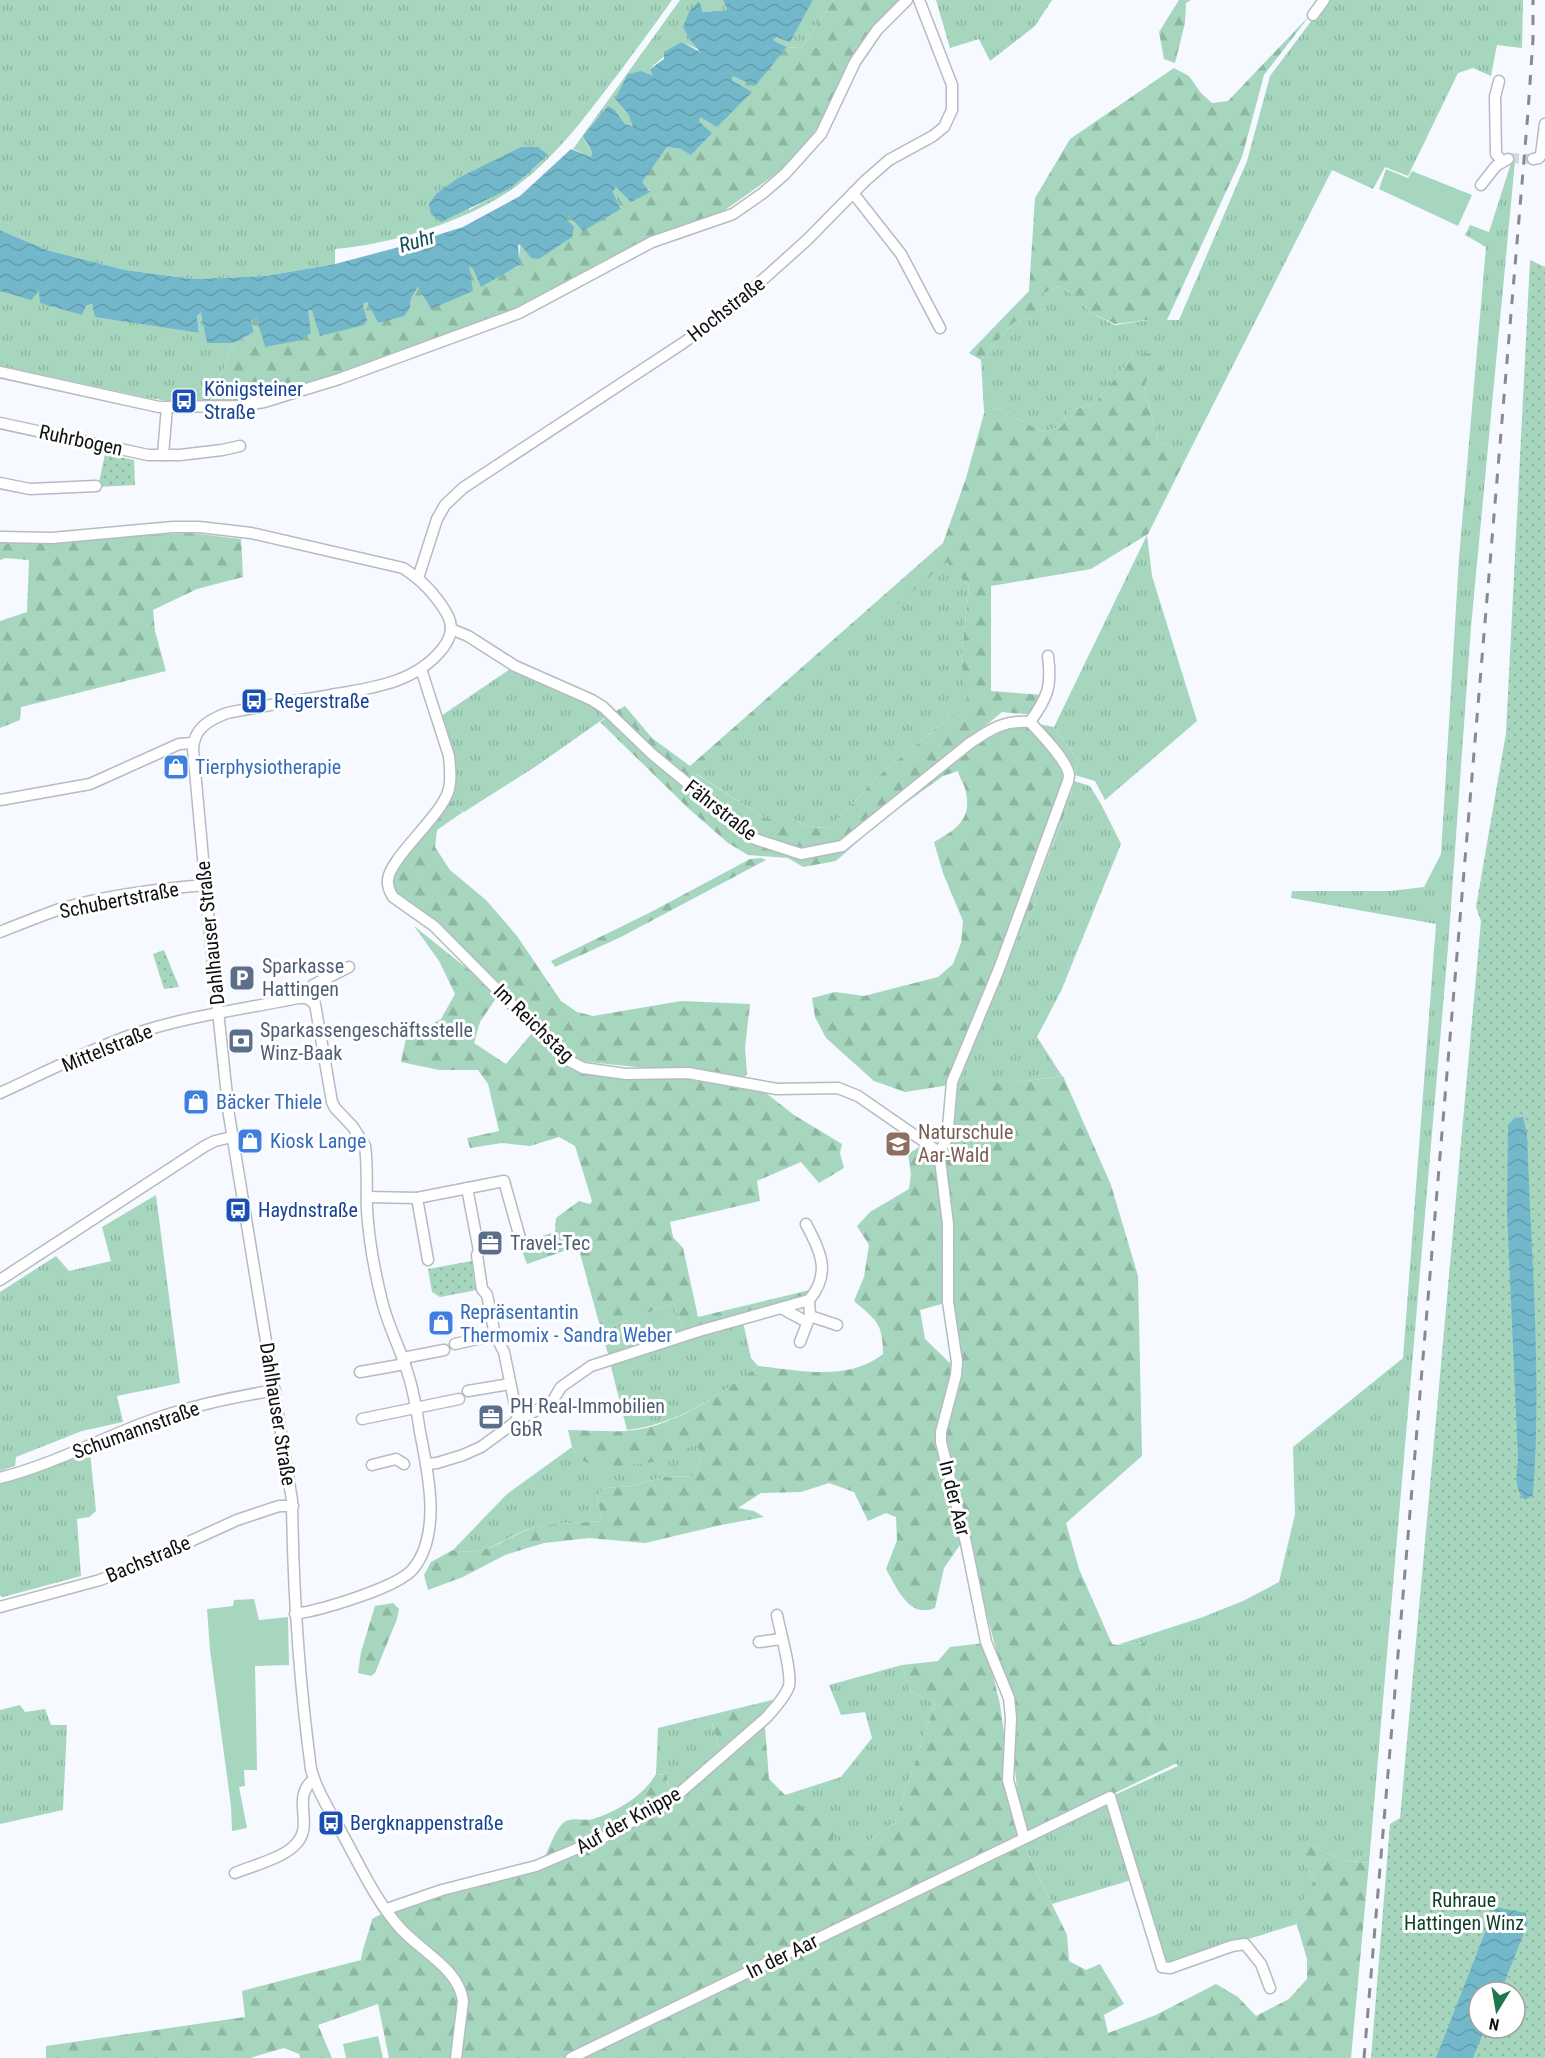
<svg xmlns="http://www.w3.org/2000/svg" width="1545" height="2058" font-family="'Roboto Condensed',sans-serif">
<defs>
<pattern id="grass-tufts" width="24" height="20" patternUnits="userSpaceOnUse" patternTransform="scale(1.5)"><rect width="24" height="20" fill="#a6d6be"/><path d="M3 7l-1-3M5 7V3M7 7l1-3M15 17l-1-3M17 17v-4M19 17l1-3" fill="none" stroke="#8eb7a2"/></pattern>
<pattern id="forest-firs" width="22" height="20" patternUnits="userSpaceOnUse" patternTransform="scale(1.5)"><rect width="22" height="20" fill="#a6d6be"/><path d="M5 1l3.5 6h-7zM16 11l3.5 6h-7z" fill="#8eb7a2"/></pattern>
<pattern id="park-dots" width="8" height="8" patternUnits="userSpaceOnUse" patternTransform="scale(1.5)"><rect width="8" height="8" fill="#a6d6be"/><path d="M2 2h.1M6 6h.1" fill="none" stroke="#8eb7a2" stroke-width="1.8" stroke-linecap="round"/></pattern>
<pattern id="water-waves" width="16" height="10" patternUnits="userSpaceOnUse" patternTransform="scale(1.5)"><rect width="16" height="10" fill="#72b8ca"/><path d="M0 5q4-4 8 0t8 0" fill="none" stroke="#629dad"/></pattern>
</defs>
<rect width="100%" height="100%" fill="#f6f9ff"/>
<!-- grass -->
<g fill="url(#grass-tufts)" fill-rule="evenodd">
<path d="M0,0H672C655,25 636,49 618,74C588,113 558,155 518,185C471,220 392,244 335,249V264L265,276L193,279L125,270L47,250L0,230ZM548,155L517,183L469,210L458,178L487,165Z"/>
<polygon points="680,0 723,0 727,10 703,12 699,1 700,50 682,42 650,68 654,76 615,99 628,114 634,126 625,124 615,110 585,141 592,152 591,157 573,149"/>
<polygon points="813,0 834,0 801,48 787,47 773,40 775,36 790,41"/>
<polygon points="936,0 1052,0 1035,26 990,61 979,39 950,48"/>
<polygon points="1327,0 1523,0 1522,48 1497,45 1491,76 1473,68 1458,73 1408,176 1385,167 1373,189 1332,170 1184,462 1169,445 1159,442 1144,388 1149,374 1134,355 1094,404 1068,411 1062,426 1043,432 998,408 984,411 981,360 1014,322 1026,319 1040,311 1044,293 1060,286 1075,296 1091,313 1115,325 1149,320 1179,320 1247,161 1270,76"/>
<path d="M1515,161L1471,627L1448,948L1369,1863L1342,1860L1306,1843V1865L1314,1880C1311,1886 1309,1893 1305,1898C1298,1910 1291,1908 1297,1924L1164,1965L1138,1878L1052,1904L1030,1859L1024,1842L1110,1797L1178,1766L1149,1720L1158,1674L1144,1642L1117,1645L1203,1617L1243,1601L1279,1582L1295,1514L1293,1447L1403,1358L1436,924L1291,898L1292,891H1391L1424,887L1441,854L1459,558L1486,247L1465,235L1470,225L1489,232L1511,163Z"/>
<polygon points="0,290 39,290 82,314 86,306 93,304 142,324 199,333 197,316 202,313 207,343 234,343 223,371 202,400 170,401 148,398 0,366"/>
<polygon points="1147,535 1152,576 1197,721 1105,800 1095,781 1075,775 1078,760 1054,727"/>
<polygon points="947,561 969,587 961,659 968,699 945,721 877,777 831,827 810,828 792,819 766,819 695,773"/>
<polygon points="510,669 602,708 609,715 535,767 464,812 456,808 450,800 441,716"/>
<polygon points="1074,781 1090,786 1101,804 1121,844 1061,991 1037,1037 1062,1076 1013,1083 956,1084 1004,968 1035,904 1036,887 1069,803"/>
<polygon points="156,1195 180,1383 117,1396 123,1422 82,1431 16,1457 15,1466 0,1471 0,1292 56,1256 69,1271 111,1261 102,1227"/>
<polygon points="674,1303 684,1332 609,1357 601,1330"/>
<path d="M743,1322L751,1358L758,1366C719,1396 676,1425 627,1430L610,1363Z"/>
<path d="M697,1443L701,1459L694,1476L664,1477L632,1486L605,1488L597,1496L602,1521C583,1523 549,1523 532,1528C503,1537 486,1558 453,1550L507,1494L572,1447L583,1461L630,1464L656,1462Z"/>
<polygon points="90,1452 96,1511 89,1517 77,1519 81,1576 3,1597 0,1596 0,1483 36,1473"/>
<polygon points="902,1665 910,1691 935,1703 895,1822 857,1850 832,1850 785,1795 841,1777 872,1738 865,1712 841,1715 829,1685"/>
<polygon points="20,1705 25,1712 45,1709 51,1725 67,1725 63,1810 0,1824 0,1710"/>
<polygon points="710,1715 721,1756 672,1798 668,1789 667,1775 656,1774 658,1728"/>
</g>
<!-- forest -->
<g fill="url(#forest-firs)" fill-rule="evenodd">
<polygon points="834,0 907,0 858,48 825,119 783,169 725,210 667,234 532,303 331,377 256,400 202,400 223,371 234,343 254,332 251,321 256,316 265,347 308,310 312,311 321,335 367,320 363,304 367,302 378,323 410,308 411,299 419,286 469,265 473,269 482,286 523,263 519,258 520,243 569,216 621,208 613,192 616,187 650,191 641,182 667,147 681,149 700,117 751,92 732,80 733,76 755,84 787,47 801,48"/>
<polygon points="1179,0 1191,0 1186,3 1185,23 1175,63 1164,59 1159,32"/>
<polygon points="1310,15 1264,75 1242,157 1167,320 1148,320 1115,324 1091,313 1075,296 1060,286 1044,293 1040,312 1026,319 1014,322 981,360 969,353 1029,291 1035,198 1070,139 1174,68 1189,76 1201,93 1212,103 1228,101"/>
<path d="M1154,353L1161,361L1162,371L1149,374L1144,388L1159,442L1169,445L1184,462L1148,534L1091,569L991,586V691L1044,695L1035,715L1002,712L842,844L801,853L755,838L611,714L625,706L652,738L690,766L943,543L966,478L985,410L998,408L1043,432L1062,426L1068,411L1094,404L1134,355ZM947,562L969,587L961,659L967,699L945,721L877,777L831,827L810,828L792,819H766L696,774Z"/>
<polygon points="191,533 241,539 243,577 197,589 153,610 155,631 166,671 21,707 20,720 0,728 0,621 27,612 29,560 6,558 0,560 0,539"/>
<path d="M609,716L756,841L800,856L844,847L1003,721L1033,723L1054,727L1078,760L1069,803L1036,886L1035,904L1004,968L956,1083H1013L1063,1076L1111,1185L1138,1276L1142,1456L1066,1523L1079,1569L1112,1644L1117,1645L1144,1642L1159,1674L1149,1720L1177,1763L1022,1838L1007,1692L942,1442L961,1369L949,1308L945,1163L956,1084L905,1092L874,1081L826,1038L815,1017L812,998L835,992L864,996L938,977L953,964L961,943L963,921L943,873L934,842C958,829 973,818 965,788C963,782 959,777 958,771L943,776L881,821L836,861L803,867L788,858L748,855L728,843L688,808L600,722Z"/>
<polygon points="449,799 456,808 463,812 437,830 435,847 450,870 486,900 517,936 561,1001 577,1012 593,1016 681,1001 750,1004 745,1048 747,1074 743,1078 578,1061 383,881"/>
<polygon points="761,858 766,860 621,937 555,967 551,961 651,912 750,859"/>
<polygon points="414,926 499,994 480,1022 474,1043 506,1064 532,1033 573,1069 688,1078 736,1085 766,1093 794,1115 842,1144 840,1153 844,1168 819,1183 801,1162 757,1181 760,1201 670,1222 673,1237 683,1248 698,1317 814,1289 809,1295 684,1332 674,1303 601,1330 578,1246 527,1264 519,1243 555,1232 556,1218 579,1201 590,1204 592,1201 575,1146 559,1137 530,1146 502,1143 470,1148 467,1138 499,1131 488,1084 478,1070 439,1070 401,1062 406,1038 441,1019 455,994 439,961"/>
<path d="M927,1146L936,1154L946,1226L942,1304L920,1310L925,1339L952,1365L937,1442L962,1542L944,1568L935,1608C909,1619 897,1588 886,1569L897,1540L896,1517L886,1513L868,1521L854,1492L829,1483L801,1492L761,1493L738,1508L754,1511L764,1517L721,1525L645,1543L589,1538L544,1543L505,1555L463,1577L428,1590L424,1575L431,1562L453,1550C485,1558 504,1538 532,1528C548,1523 583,1523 602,1521L597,1496L605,1488L632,1486L664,1477L694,1476L701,1459L697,1444L656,1462L601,1468L583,1461L572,1447L568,1430C593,1430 622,1434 646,1428C687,1418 725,1391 758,1366C800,1370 848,1382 883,1354C883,1323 876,1320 854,1301L864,1277L869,1245L857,1226L870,1212L909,1189L911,1174L908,1154L919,1147Z"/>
<polygon points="393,1603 399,1609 397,1619 375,1673 371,1676 358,1673 361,1652 375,1606"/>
<path d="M985,1643L1000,1704L1018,1836L1024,1842L1030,1859L1067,1935L1069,1961L1086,1970L1100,1964L1124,2004L1104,2015L1108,2033L1156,2015L1216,1984L1238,1997L1256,2016L1289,1999L1307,1979V1959L1294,1915L1296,1908L1304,1900L1314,1880L1306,1865L1299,1864L1290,1856L1306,1843L1342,1860L1369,1863L1351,2058H460L465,1996L403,1928L391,1911L542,1866C545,1856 555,1831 562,1824C571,1815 583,1822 593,1819C618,1811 643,1796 656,1774L667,1775L668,1789L672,1798L700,1781L723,1763L710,1715L776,1699L762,1717L765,1727L769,1779L785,1795L834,1829L832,1849L857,1850L895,1822L935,1703L910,1691L902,1665L938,1661L950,1647Z"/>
<path d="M383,1913L448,1977L460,2001L452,2058H389L378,2004L318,2025L332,2058H300L299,2054L284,2048L250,2058H46V2046L245,2017L242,1991L361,1960C363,1945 369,1934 372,1919Z"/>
</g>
<!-- park -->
<g fill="url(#park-dots)" fill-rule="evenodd">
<path d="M1530,260L1545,267V2058H1371L1390,1824L1400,1818L1481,921L1476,907L1506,733ZM1479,1992H1515V2028H1479Z"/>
<polygon points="105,454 134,460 135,485 98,487"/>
<polygon points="164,950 179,987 164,989 153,954"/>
<polygon points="472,1261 474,1282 477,1290 440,1297 432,1292 428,1269"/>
</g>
<!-- garden -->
<g fill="#a6d6be">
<polygon points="1386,169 1408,178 1412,171 1472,195 1458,226 1379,189"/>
<polygon points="672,1308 680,1331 613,1354 605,1332"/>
<polygon points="254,1599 259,1620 288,1617 289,1665 255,1666 257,1770 244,1770 245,1786 239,1787 247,1828 232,1831 231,1806 210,1650 207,1609 233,1606 234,1600"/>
<polygon points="378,2036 383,2058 346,2058 343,2044"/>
</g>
<!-- water -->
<g fill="url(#water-waves)">
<polygon points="723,0 813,0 790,42 776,37 773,40 787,47 755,86 733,76 732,80 752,92 717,127 700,117 699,122 712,133 691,155 681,149 667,147 642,182 650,192 631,202 616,187 613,192 621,209 583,231 569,216 566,219 574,227 572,237 539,259 531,258 520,244 518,246 519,258 523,263 481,287 473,269 469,266 473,291 431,309 418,287 411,299 410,308 404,316 378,323 367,302 363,304 367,320 364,325 320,336 312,311 308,310 311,333 301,340 265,347 256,317 251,321 254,332 234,343 207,343 201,313 197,316 199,333 95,317 92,304 86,306 82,315 40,303 39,291 31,300 0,291 0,230 47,250 125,270 193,279 265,276 335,264 399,247 463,227 520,196 571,149 591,157 592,152 583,136 608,106 615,110 625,124 633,126 628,114 615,99 628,74 641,71 653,76 650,69 664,59 664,52 682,42 700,52 689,38 683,27 689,12 699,1 703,12 727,10"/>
<polygon points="521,147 538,147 548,155 517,183 503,192 441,222 431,214 429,204 436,194 458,178"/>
<path d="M1523,1117L1527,1134C1531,1254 1542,1375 1533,1495L1525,1500C1513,1488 1517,1473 1518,1458L1507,1212L1508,1126L1514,1118Z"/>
<polygon points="1495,1907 1526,1913 1527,1925 1503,1986 1501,1992 1479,1992 1479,2028 1485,2028 1473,2058 1436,2058"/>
</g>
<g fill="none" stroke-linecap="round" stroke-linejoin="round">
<!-- minor-tunnel -->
<polyline stroke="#d3d6dc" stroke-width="10" stroke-dasharray="10 5" stroke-linecap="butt" points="1509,158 1533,159"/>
<!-- minor casing -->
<g stroke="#b6bbc1" stroke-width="13">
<g id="minor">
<polyline points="1313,15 1324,0"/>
<polyline points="1499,81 1495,97 1496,154 1502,161"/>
<polyline points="1533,159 1539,158 1541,155 1545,124"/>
<polyline points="1481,185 1496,166 1508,159"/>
<polyline points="853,193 901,254 940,328"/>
<polyline points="0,372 159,407 240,406 264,402 339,379 519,313 652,242 733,214 763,193 785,174 821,134 855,62 877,30 907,0"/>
<polyline points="0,423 148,455 180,455 222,450 240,446"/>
<polyline points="163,455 167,407"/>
<polyline points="0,483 30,489 96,486"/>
<path d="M0,537L52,538L173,527H199L251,533L403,568C422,580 436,595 447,614C454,627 451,637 443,648C416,683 372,688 331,695C297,701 261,706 227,713C209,720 194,728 193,749L210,935L229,1115L292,1500C293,1590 299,1679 311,1769C317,1792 332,1814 343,1835C360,1866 377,1903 401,1929C421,1951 459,1969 463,2001L456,2058"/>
<polyline points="418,578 437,519 445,505 463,488 683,343 729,310 807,240 865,181 889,160 933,136 944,127 952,110 952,85 919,0"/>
<path d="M451,629L468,636L515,666L592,700L603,707L652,754L755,839L801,854L842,846L970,743C991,729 1004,720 1030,722C1040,733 1067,760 1069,775C1069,776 1068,783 1067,784L999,969L952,1082L947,1139L939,1152"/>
<path d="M421,669L449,756C450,767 452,781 448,792C440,817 389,859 388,880C387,886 390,892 393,897L434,926L566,1059L583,1068L626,1074L688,1073L777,1089L838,1088L858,1096L939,1152"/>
<path d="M1030,722C1048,697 1052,686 1048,656"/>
<polyline points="0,800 90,784 179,744 193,743"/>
<path d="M0,932C20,924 40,916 60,909C107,895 157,889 205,885"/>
<polyline points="307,998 313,985 349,967"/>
<path d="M0,1093C44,1073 88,1050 134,1034C187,1016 244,1009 298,998H307L315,1004L332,1102L335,1108L353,1127L365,1146C368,1167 366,1189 367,1210C369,1242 375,1274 383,1305C389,1328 401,1350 408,1374C414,1392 417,1412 420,1432C428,1472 442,1534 413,1569C397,1588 321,1610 295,1614"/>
<polyline points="939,1152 948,1224 948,1302 957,1362 956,1375 941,1432 941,1442 966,1543 986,1642 1009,1698 1011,1718 1008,1780 1024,1838"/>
<polyline points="467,1188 479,1251 477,1255 482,1289 487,1295 495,1335 504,1352 518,1420"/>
<polyline points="367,1197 417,1198 504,1181 520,1238"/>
<polyline points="417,1198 428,1260"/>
<polyline points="0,1280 205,1146 215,1141 232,1137"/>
<polyline points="781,1308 807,1322"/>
<polyline points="810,1316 837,1325"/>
<polyline points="800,1342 810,1316 809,1300"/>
<polyline points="455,1344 495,1335"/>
<polyline points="403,1358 444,1350"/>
<polyline points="360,1372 405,1364"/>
<polyline points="468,1391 510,1384"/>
<polyline points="362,1419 459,1399"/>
<path d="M426,1464L437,1463L463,1455L481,1447L518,1420L552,1402L561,1387L591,1366L699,1331L809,1300C832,1273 820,1251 806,1224"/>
<polyline points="372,1465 396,1459 404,1464"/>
<path d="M0,1478C50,1465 94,1442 141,1424C184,1407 230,1398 275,1390"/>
<polyline points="0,1607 100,1580 147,1561 237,1520 279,1506 293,1506"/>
<polyline points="759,1642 781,1639"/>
<path d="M235,1873C252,1866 282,1858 294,1846C317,1825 289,1799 314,1779"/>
<path d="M387,1909L442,1890L536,1866L609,1835L675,1797L767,1717C775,1707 785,1698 789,1686C792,1672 780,1631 777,1615"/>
<polyline points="571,2058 1110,1797 1162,1967 1170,1968 1232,1946 1245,1944 1261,1964 1270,1988"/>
</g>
</g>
<!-- minor -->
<use href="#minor" stroke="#fff" stroke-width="10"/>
<!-- rail -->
<polyline stroke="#888a8f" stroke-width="3" stroke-dasharray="10 10" stroke-linecap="butt" points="1364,2058 1528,112 1533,39 1533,0"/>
</g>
<!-- icons -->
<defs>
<g id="bus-square" transform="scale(1.35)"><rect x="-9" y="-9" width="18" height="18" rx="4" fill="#1a4fb4" stroke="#fff"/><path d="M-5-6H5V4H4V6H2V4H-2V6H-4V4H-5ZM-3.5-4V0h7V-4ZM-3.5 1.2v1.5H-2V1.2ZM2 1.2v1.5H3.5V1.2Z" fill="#fff"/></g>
<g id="shop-square" transform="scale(1.35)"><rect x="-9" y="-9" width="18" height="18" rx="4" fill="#3f7fe0" stroke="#fff"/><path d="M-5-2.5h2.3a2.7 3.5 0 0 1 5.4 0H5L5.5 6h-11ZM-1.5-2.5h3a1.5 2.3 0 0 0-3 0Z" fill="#fff"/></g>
<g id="parking-square" transform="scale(1.35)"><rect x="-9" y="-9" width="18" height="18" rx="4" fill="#5c6f8a" stroke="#fff"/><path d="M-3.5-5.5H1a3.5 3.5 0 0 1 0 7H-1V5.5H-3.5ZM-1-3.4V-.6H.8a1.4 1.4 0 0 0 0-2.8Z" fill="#fff"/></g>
<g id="bank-square" transform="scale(1.35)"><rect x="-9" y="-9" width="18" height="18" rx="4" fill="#5c6f8a" stroke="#fff"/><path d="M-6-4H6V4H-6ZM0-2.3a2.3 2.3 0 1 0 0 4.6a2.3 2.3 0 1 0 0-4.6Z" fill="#fff"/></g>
<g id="school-square" transform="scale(1.35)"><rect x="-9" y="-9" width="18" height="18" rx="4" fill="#8d6e63" stroke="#fff"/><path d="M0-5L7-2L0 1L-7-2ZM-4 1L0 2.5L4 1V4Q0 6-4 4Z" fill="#fff"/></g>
<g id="office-square" transform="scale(1.35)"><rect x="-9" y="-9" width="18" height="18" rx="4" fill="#5c6f8a" stroke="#fff"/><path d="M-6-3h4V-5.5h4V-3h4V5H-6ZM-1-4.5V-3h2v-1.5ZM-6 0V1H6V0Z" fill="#fff"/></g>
</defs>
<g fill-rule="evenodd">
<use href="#bus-square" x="184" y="401"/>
<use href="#bus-square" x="254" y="701"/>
<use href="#shop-square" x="176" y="767"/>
<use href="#parking-square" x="242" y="978"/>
<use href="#bank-square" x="241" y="1041"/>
<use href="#shop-square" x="196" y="1102"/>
<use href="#shop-square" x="250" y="1141"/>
<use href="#school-square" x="898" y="1144"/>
<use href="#bus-square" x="238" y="1210"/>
<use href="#office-square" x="490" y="1243"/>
<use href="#shop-square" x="441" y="1323"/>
<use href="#office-square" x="491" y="1417"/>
<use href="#bus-square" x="331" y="1823"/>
</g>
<g text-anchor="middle" stroke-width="6" stroke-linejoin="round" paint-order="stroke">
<!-- street labels -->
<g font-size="20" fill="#0f1113" stroke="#fff">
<text transform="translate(726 309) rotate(-38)" y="7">Hochstraße</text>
<text transform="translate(81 440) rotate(12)" y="7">Ruhrbogen</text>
<text transform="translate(721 810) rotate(38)" y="7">Fährstraße</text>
<text transform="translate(119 900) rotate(-11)" y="7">Schubertstraße</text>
<text transform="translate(210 933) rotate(-96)" y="7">Dahlhauser Straße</text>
<text transform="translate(534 1023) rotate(44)" y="7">Im Reichstag</text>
<text transform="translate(107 1048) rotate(-22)" y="7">Mittelstraße</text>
<text transform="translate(278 1414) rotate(81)" y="7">Dahlhauser Straße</text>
<text transform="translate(136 1430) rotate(-20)" y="7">Schumannstraße</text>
<text transform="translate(955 1498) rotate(76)" y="7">In der Aar</text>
<text transform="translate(148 1559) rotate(-23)" y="7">Bachstraße</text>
<text transform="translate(628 1820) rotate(-29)" y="7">Auf der Knippe</text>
<text transform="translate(782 1956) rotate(-26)" y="7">In der Aar</text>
</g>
<!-- transit labels -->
<g font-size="20" fill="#164399" stroke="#fff" text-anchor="start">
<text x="204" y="396">Königsteiner<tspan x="204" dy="23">Straße</tspan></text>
<text x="274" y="708">Regerstraße</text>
<text x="258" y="1217">Haydnstraße</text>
<text x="350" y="1830">Bergknappenstraße</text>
</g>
<!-- shop labels -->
<g font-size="20" fill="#366cbe" stroke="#fff" text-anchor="start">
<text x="195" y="774">Tierphysiotherapie</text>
<text x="216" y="1109">Bäcker Thiele</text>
<text x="270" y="1148">Kiosk Lange</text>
<text x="460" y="1319">Repräsentantin<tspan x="460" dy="23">Thermomix - Sandra Weber</tspan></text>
</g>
<!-- service labels -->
<g font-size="20" fill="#4e5e75" stroke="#fff" text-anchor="start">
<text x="262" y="973">Sparkasse<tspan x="262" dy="23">Hattingen</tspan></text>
<text x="260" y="1037">Sparkassengeschäftsstelle<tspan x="260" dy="23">Winz-Baak</tspan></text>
<text x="510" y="1250">Travel-Tec</text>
<text x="510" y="1413">PH Real-Immobilien<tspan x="510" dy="23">GbR</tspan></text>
</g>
<!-- education labels -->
<g font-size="20" fill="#785e54" stroke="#fff" text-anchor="start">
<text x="918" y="1139">Naturschule<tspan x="918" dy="23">Aar-Wald</tspan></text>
</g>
<!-- park labels -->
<g font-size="20" fill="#0e402c" stroke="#fff">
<text x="1464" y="1907">Ruhraue<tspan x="1464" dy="23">Hattingen Winz</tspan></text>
</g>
<!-- water labels -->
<g font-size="21" font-style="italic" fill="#104e5b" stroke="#fff">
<text transform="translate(417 241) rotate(-17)" y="7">Ruhr</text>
</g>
</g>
<!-- north arrow -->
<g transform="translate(1497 2010) rotate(191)"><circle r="28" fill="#ffffff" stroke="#9fa0a1" stroke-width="1.5"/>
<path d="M0-4.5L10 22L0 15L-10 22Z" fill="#1f784d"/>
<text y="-9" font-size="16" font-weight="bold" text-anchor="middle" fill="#0f1113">N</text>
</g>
</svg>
